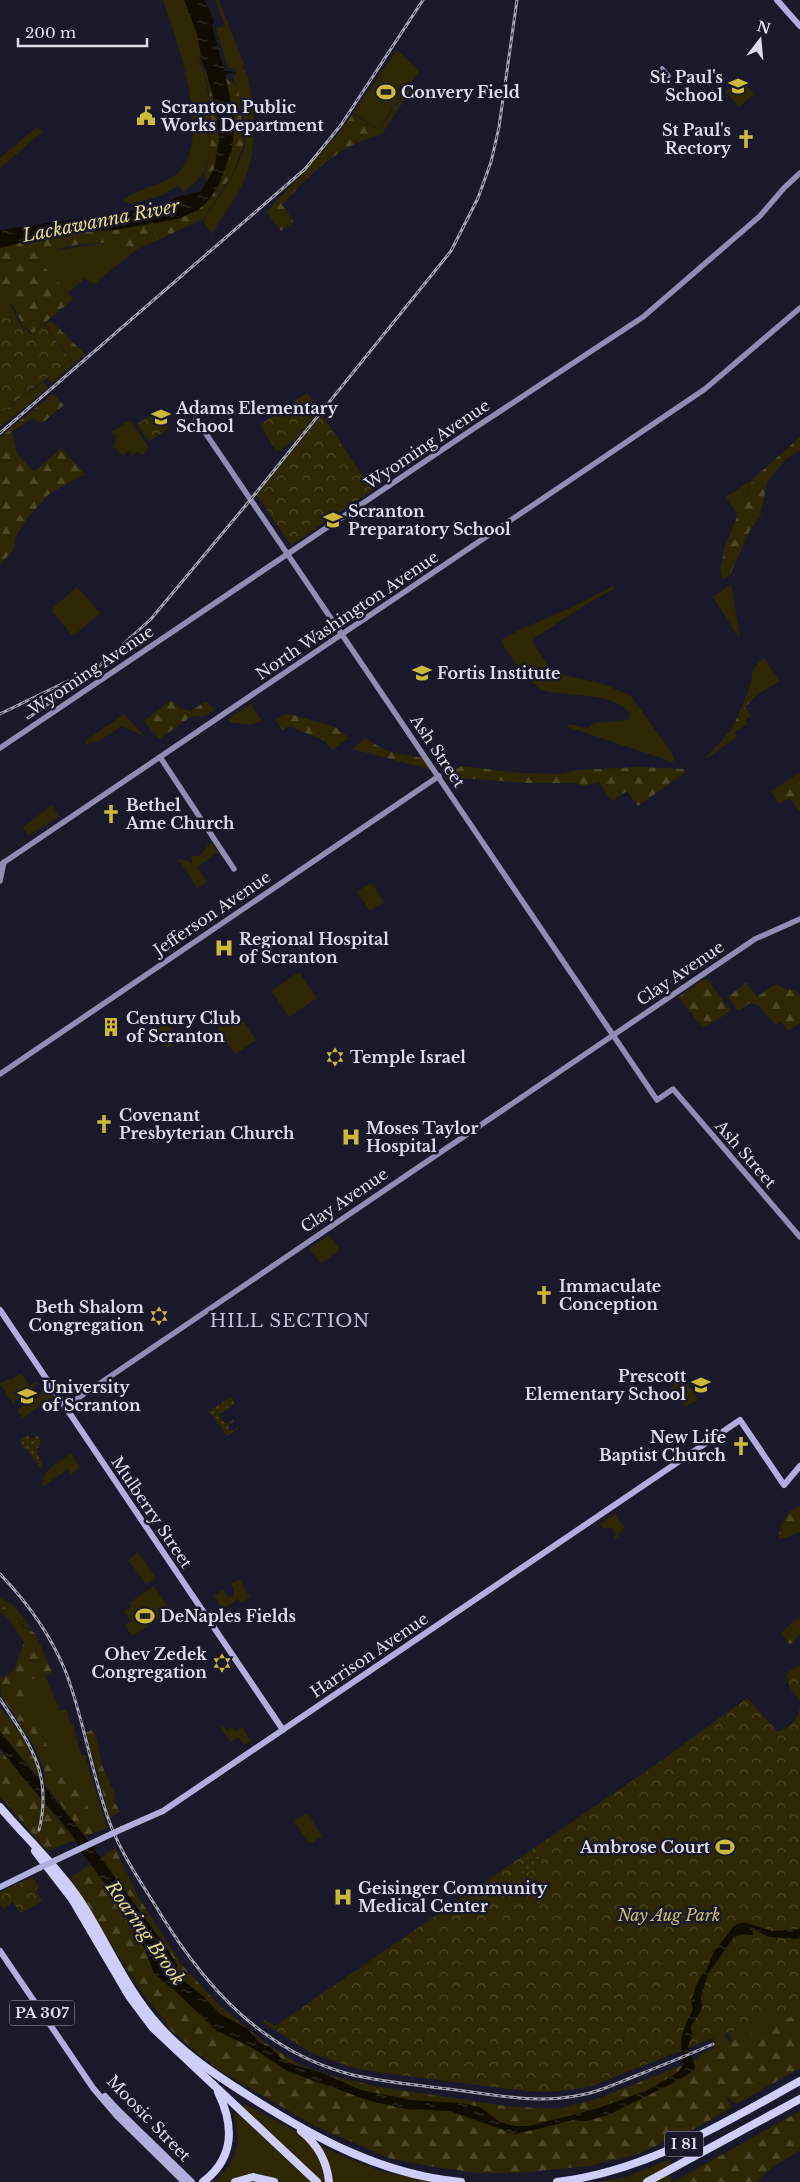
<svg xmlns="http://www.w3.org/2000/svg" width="800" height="2182" font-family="'Libre Baskerville',serif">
<defs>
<pattern id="forest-firs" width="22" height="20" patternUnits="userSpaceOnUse" patternTransform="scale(1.25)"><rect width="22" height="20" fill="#2d2802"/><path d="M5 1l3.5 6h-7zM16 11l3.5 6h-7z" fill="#4b4727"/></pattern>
<pattern id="park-crowns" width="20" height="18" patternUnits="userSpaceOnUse" patternTransform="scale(1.25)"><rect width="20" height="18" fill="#2d2802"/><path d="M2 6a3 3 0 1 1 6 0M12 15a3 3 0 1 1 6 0" fill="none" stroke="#4b4727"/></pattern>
<pattern id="garden-dots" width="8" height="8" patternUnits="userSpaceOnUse" patternTransform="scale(1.25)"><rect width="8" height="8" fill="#2d2802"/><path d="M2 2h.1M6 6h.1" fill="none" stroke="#4b4727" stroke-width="1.8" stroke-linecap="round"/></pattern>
<pattern id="water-ripples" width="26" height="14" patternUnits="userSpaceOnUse" patternTransform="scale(1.25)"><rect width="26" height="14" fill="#100c00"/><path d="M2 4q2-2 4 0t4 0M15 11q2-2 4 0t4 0" fill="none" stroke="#322f25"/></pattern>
</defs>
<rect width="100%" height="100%" fill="#1a192b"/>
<!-- grass -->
<g fill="#2d2802">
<path d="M163,0H184C189,14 205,45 199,59C210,88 217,139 205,169C201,179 191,185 184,192L178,185L163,195L130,204L123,200C134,190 161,185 175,175C216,148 176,37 163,0Z"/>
<path d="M215,0H218L222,8L244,64L243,69L246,70C255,103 259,148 244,181C237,197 221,217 212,234L203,221C215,202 244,164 245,142C247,125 240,93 233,77L237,73L235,68H228L216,28L225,26Z"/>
<polygon points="397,50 419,71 378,129 353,113"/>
<polygon points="737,75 754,94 739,107 725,91 736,82 733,79"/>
<polygon points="37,127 42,132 0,168 0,158"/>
<polygon points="109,242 124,244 137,249 93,285 85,278 68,293 39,261 39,258 51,251"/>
<polygon points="130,420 149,448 142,455 137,451 133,456 128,450 123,456 113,446 116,442 114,439 117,438 111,432"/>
<polygon points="752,480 738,515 726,497"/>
<polygon points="731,584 740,637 737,635 713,597"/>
<path d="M613,586L615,588L587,604L533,639L534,645L554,673L600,683L630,695L672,753L674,759L673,762L568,727L569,724L588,728L594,723L628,720L630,713C612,692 571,697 546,691C534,689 506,653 501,640L521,629L570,608Z"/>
<polygon points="77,587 100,613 73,636 51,610"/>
<polygon points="764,658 780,681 758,694 748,693 754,667"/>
<polygon points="251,704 262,721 251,725 230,722 228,719"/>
<polygon points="124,714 144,736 122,726 99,741 85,744 87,740"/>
<polygon points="52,805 59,816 0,858 55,817 28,835 23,827"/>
<polygon points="211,842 218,852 197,867 207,882 197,888 178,859 189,861 192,864 192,856 199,856"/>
<polygon points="371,882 384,902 370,911 357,892"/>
<polygon points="299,972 317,998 289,1017 271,991"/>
<polygon points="238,1013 256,1040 235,1054 217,1028"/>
<polygon points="167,1022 180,1040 167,1048 155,1031"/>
<polygon points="329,1235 339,1249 338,1252 321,1263 309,1249"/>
<polygon points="21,1373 30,1386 36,1382 38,1384 14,1402 17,1409 0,1384 7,1379 11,1380"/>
<polygon points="47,1389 55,1400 50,1398 23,1418 17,1410"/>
<path d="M71,1453L80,1468L71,1474L68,1469L43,1487C41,1469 58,1463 71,1453Z"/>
<polygon points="615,1513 625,1529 618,1534 619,1536 615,1539 614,1537 616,1535 611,1527 604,1529 600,1524"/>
<polygon points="138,1552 156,1578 146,1584 128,1560"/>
<polygon points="239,1579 250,1597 241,1603 238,1599 223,1609 214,1596 223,1589 228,1598 233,1595 234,1588 231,1584"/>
<polygon points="154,1586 171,1611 132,1636 125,1625 131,1621 124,1611 131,1607 129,1603"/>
<path d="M0,1598L13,1605L34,1631C19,1625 10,1615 0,1603Z"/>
<path d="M45,1675L59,1708L58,1711L66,1709L71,1725L73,1724L81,1755H85L107,1828L99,1831L62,1766L58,1767L55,1763C43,1737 30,1711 21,1684Z"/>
<polygon points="224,1726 227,1731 232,1727 235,1732 242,1727 251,1741 244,1745 238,1737 230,1742 221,1728"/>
<polygon points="307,1813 322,1836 310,1844 294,1821"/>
<polygon points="800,1991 800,2013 733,2041 729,2036 730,2030 726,2030 725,2037 729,2042 714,2049 713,2033"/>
<path d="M245,2104L335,2153L383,2172L436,2182H213C227,2175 237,2154 238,2139C238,2131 235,2123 234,2115Z"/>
<polygon points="668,2160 672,2164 666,2168 672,2181 670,2182 599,2182 626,2177"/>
</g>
<!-- forest -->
<g fill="url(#forest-firs)">
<path d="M204,71L234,82L239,92L244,143L233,173L203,219L138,249C109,238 66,242 39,258V261L73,299L33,333L23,326L13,305L0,299V246L37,238L130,224L211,188L204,176C214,142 214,105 204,71Z"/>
<path d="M409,88L411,90L381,135C341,143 309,175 283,204L279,199L339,133L353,114L378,130Z"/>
<polygon points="278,199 294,222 281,231 267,212"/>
<polygon points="51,321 85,354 52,383 47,378 72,360 45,325"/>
<polygon points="43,382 48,388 0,427 0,414"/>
<polygon points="53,394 64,405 42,423 32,418 13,431 12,429 17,454 34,472 61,448 85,474 50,493 28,517 16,536 14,549 0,565 0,438 12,427"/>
<polygon points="800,437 800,450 785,460 767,482 760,517 750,530 730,575 723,580 720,571 725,546 753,479"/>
<polygon points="748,693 758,694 745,707 751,716 745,721 747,724 734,733 737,737 704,760 732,729"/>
<polygon points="171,700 179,708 191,711 206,701 214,710 202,717 193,716 186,720 159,739 144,721"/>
<polygon points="290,714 335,727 349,738 332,750 325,741 289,726 283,730 275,720 283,715"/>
<path d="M366,738C383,752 402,755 423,758L430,769L352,749Z"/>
<polygon points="462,766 519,773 560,774 581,770 638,767 683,769 686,772 638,806 627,791 612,801 599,782 584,786 575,783 526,783 459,778 447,779 448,774"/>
<polygon points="800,772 800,810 799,811 790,798 779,804 771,791"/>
<polygon points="706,978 731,1011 703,1028 678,997"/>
<polygon points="746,983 757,997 776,984 785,989 795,990 800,996 800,1023 788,1031 781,1021 776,1025 758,1005 750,1003 738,1011 728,997"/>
<path d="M800,1506V1532L782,1539L778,1538C782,1522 784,1512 800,1506Z"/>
<path d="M0,1603L23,1627L35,1633L52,1672L21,1684C30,1711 43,1737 55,1763L58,1767L65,1765C73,1771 93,1819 99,1831L85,1836L45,1784L44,1768L33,1744L2,1697L0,1679L14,1670L24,1643L9,1619L0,1612Z"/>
<polygon points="800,1616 800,1632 794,1643 789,1644 782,1633 783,1631"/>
<path d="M0,1708C18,1729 37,1751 41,1780L0,1731Z"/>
<polygon points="92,1729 96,1735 101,1763 115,1795 113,1800 120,1811 110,1818 86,1733"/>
<polygon points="0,1750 75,1840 47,1851 0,1796"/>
<polygon points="115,1848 137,1895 181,1964 219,2005 264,2042 300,2065 339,2078 380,2087 505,2106 558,2109 597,2099 698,2059 699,2055 800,2013 800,2068 736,2104 723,2093 732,2107 700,2126 638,2154 589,2166 517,2173 479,2173 429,2166 389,2158 315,2126 217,2069 173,2032 140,1990 70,1878"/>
<polygon points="800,2111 800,2150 770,2169 756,2182 673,2182"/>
</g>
<!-- park -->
<g fill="url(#park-crowns)">
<path d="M0,299C15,303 14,317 22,327C25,329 29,332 32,334L44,325L71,360L0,413Z"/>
<polygon points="307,393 319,411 296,439 277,452 260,425"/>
<polygon points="159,410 165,419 168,429 149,441 137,424"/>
<polygon points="322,415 372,490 291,545 256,494"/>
<polygon points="683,1379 698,1399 686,1407 671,1387"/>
<polygon points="800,1665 800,1701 790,1688 786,1674"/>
<path d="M747,1698L778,1732C790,1727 797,1721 800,1708V2004L594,2085C571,2091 550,2093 527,2091L383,2073L350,2067L310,2052L262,2022L265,2020L275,2026L665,1758Z"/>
<polygon points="32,1877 39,1886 36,1892 43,1901 20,1913 13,1902 3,1909 0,1904 0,1892"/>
</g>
<!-- garden -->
<g fill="url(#garden-dots)">
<polygon points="231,1397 235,1403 218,1415 226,1424 233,1419 234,1421 228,1426 231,1431 242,1426 227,1436 209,1411"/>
<polygon points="28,1435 31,1439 37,1435 41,1442 36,1451 42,1463 42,1470 26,1448 24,1449 21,1444 22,1441 19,1441"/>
<polygon points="538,1852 544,1863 524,1875 517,1864"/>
</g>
<!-- water -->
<g fill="url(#water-ripples)">
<polygon points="184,0 205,0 214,21 212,25 224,71 235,72 232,75 231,73 225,75 235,121 232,149 219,185 209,200 198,210 178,219 115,230 60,233 0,248 0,230 161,206 175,197 200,192 214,169 219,140 216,110 206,70 202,61 197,34"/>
<path d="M0,1732L87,1839L164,1944L177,1964V1976L202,1995L220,2014L248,2029L260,2043L270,2047L285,2062L323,2073L361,2090L411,2100L461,2103L480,2107L500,2122L515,2126H529L595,2109L646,2091L677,2073L684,2064C678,2039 682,2031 693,2009L691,2002L696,1986L702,1974L706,1971L714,1952L734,1926L743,1922L772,1931L800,1929V1939L769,1937L754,1930L752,1931L753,1935L742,1934L734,1937L708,1974L701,1997L702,2009L691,2026L692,2036L688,2047L695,2066L694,2071L669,2085L608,2115L586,2121L572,2120L515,2134L450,2111L406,2109L370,2101L287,2071L251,2047L217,2031L174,1990L154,1974L145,1949L130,1926L121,1905L82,1853L73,1835L20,1774L0,1747Z"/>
</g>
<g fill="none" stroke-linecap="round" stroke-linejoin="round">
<!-- stream -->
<polyline stroke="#100c00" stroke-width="1" points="531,2130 575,2119"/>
<!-- secondary -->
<g stroke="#8f8eb0" stroke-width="5.5">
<polyline points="662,69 668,76"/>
<polyline points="196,419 657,1100 673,1089 800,1237"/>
<polyline points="0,748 470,431 643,317 760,216 784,188 800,173"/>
<polyline points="160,757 234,869"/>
<polyline points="0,865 705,389 800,308"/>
<polyline points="0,881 4,862"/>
<polyline points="0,1074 439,776"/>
<polyline points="65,1407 755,939 800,919"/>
</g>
<!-- primary -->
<g stroke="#b0afdb" stroke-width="6">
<polyline points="777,0 800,26"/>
<polyline points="0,1310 283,1730"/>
<polyline points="122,1829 163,1811 740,1420 784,1485 800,1466"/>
<polyline points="0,1887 39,1868"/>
<polyline points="0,1951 93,2088 116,2115 184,2182"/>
<polyline points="105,2096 120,2112 192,2182"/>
</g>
<!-- highway -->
<g stroke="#cfcef9" stroke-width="8">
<path d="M0,1807C26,1838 56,1865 79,1899C107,1941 125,1989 160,2027C186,2056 219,2077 252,2098C317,2139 383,2175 461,2182"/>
<polyline points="35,1851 72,1899 129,1996 153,2028 317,2182"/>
<path d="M301,2131C317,2144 327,2161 329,2182"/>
<path d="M203,2182C235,2158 234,2125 218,2092"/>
<polyline points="235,2182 253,2177 274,2182"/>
<path d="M557,2182C647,2171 722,2124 800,2081"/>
<polyline points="647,2182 800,2099"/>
</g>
<!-- rail casing -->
<g stroke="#a3a3b1" stroke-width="3">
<g id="rail">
<polyline points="0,433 305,169 341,125 423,0"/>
<polyline points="0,714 99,666 151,619 251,499 451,251 478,198 491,162 499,127 517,0"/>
<polyline points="28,718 88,676"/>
<path d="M0,1574C27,1602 50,1634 65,1670C85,1721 91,1775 111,1826C124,1859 145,1888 163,1918C208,1990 264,2051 349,2074C382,2082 416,2085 449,2089C491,2094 534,2104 575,2096C597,2093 617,2083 638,2075C663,2065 688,2055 713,2044"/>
<path d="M0,1699C30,1744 53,1774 39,1830"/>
</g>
</g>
<!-- rail -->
<use href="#rail" stroke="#1a192b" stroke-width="1" stroke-dasharray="4" stroke-linecap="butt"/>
<!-- primary-bridge -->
<polyline stroke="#b0afdb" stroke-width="6" points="39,1868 122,1829"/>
</g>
<!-- icons -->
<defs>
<g id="school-bare" transform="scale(1.5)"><path d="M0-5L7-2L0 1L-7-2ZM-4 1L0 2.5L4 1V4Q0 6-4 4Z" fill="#cbba39" stroke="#1a192b" stroke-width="2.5" paint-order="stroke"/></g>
<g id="stadium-bare" transform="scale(1.5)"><path d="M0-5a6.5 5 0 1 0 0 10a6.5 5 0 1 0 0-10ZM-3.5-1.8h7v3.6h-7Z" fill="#cbba39" stroke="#1a192b" stroke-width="2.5" paint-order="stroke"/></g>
<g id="civic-bare" transform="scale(1.5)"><path d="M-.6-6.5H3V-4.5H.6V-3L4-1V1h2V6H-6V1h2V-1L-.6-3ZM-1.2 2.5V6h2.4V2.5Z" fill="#cbba39" stroke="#1a192b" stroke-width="2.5" paint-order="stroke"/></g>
<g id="church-bare" transform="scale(1.5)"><path d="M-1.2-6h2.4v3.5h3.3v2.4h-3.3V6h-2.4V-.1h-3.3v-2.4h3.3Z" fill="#cbba39" stroke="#1a192b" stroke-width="2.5" paint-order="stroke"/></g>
<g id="university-bare" transform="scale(1.5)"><path d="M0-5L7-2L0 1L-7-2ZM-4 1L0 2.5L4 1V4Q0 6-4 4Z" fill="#cbba39" stroke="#1a192b" stroke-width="2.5" paint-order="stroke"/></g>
<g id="hospital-bare" transform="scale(1.5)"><path d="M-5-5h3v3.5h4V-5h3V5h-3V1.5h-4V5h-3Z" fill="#cbba39" stroke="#1a192b" stroke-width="2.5" paint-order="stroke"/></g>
<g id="building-bare" transform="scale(1.5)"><path d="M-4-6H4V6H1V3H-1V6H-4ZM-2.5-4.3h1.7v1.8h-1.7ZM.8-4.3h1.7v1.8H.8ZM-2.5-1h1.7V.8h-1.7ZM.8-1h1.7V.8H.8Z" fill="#cbba39" stroke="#1a192b" stroke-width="2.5" paint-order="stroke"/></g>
<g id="synagogue-bare" transform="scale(1.5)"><path d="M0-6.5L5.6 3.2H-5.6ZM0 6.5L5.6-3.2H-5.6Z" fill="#cbba39" stroke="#1a192b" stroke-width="2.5" paint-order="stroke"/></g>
</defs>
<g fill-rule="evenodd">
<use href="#school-bare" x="738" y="86"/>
<use href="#stadium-bare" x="386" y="92"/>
<use href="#civic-bare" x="146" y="116"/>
<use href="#church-bare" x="746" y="139"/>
<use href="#school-bare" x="161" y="417"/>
<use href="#school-bare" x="333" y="520"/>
<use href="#university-bare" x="422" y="673"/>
<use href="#church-bare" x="111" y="814"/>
<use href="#hospital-bare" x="224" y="948"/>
<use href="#building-bare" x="111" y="1027"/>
<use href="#synagogue-bare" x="335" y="1057"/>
<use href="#church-bare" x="104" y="1124"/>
<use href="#hospital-bare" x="351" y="1137"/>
<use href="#church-bare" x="544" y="1295"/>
<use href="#synagogue-bare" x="159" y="1316"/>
<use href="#school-bare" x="701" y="1385"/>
<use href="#university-bare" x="27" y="1396"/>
<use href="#church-bare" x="741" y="1446"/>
<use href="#stadium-bare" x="145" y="1616"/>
<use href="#synagogue-bare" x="222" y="1663"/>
<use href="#stadium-bare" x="725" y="1847"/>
<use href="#hospital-bare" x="343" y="1897"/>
</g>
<g text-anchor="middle" stroke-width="5" stroke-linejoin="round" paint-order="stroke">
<!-- shield labels -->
<g fill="#1a192b" stroke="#a3a3b1" stroke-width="1">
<rect x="9.5" y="2000.5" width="65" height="25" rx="4"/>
<rect x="665" y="2131.5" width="38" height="25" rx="4"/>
</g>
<g font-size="15" font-weight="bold" fill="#dedeeb">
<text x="42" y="2018">PA 307</text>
<text x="684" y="2149">I 81</text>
</g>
<!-- poi labels -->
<g font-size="16" font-weight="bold" fill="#dedeeb" stroke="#1a192b" text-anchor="start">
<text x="723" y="83" text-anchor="end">St. Paul's<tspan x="723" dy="18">School</tspan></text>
<text x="401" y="98">Convery Field</text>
<text x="161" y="113">Scranton Public<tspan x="161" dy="18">Works Department</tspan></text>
<text x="731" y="136" text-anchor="end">St Paul's<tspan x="731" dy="18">Rectory</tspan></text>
<text x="176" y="414">Adams Elementary<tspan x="176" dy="18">School</tspan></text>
<text x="348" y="517">Scranton<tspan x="348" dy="18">Preparatory School</tspan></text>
<text x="437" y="679">Fortis Institute</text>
<text x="126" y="811">Bethel<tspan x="126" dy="18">Ame Church</tspan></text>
<text x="239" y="945">Regional Hospital<tspan x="239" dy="18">of Scranton</tspan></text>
<text x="126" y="1024">Century Club<tspan x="126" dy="18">of Scranton</tspan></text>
<text x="350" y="1063">Temple Israel</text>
<text x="119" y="1121">Covenant<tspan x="119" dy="18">Presbyterian Church</tspan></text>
<text x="366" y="1134">Moses Taylor<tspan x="366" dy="18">Hospital</tspan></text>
<text x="559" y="1292">Immaculate<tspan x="559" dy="18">Conception</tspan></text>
<text x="144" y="1313" text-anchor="end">Beth Shalom<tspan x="144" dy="18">Congregation</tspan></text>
<text x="686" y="1382" text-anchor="end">Prescott<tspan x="686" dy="18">Elementary School</tspan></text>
<text x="42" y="1393">University<tspan x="42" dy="18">of Scranton</tspan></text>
<text x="726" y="1443" text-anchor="end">New Life<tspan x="726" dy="18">Baptist Church</tspan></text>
<text x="160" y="1622">DeNaples Fields</text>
<text x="207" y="1660" text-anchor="end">Ohev Zedek<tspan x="207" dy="18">Congregation</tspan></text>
<text x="710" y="1853" text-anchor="end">Ambrose Court</text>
<text x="358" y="1894">Geisinger Community<tspan x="358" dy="18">Medical Center</tspan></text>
</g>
<!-- street labels -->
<g font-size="16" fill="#dedeeb" stroke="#1a192b">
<text transform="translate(427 444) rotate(-34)" y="6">Wyoming Avenue</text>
<text transform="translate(347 615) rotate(-34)" y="6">North Washington Avenue</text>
<text transform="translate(91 670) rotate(-34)" y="6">Wyoming Avenue</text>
<text transform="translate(438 751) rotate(56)" y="6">Ash Street</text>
<text transform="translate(212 913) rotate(-34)" y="6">Jefferson Avenue</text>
<text transform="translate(680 973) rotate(-34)" y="6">Clay Avenue</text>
<text transform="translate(746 1154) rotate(49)" y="6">Ash Street</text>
<text transform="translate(344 1200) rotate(-34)" y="6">Clay Avenue</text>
<text transform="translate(152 1512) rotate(56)" y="6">Mulberry Street</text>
<text transform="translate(369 1655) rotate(-34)" y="6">Harrison Avenue</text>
<text transform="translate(149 2118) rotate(46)" y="6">Moosic Street</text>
</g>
<!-- park labels -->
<g font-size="16" font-style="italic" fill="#cdc170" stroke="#1a192b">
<text x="669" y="1921">Nay Aug Park</text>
</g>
<!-- water labels -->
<g font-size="18" font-style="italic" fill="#e5da88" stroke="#1a192b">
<text transform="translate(101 221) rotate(-11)" y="6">Lackawanna River</text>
<text transform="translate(145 1933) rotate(55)" y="6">Roaring Brook</text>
</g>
<!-- neighbourhood labels -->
<g font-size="18" letter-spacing="1" fill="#c1c1da" stroke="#1a192b">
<text x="290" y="1327">HILL SECTION</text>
</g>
</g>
<!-- north arrow -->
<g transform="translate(760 40) rotate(16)" stroke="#1a192b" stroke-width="4" paint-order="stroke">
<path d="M0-4L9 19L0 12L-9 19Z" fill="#dedeeb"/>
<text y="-8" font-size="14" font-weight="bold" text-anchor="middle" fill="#dedeeb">N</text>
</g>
<!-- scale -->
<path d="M18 38v8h129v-8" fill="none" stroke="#dedeeb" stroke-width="2.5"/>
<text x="25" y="38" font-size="15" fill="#dedeeb" stroke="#1a192b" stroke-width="4" paint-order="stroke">200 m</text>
</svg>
